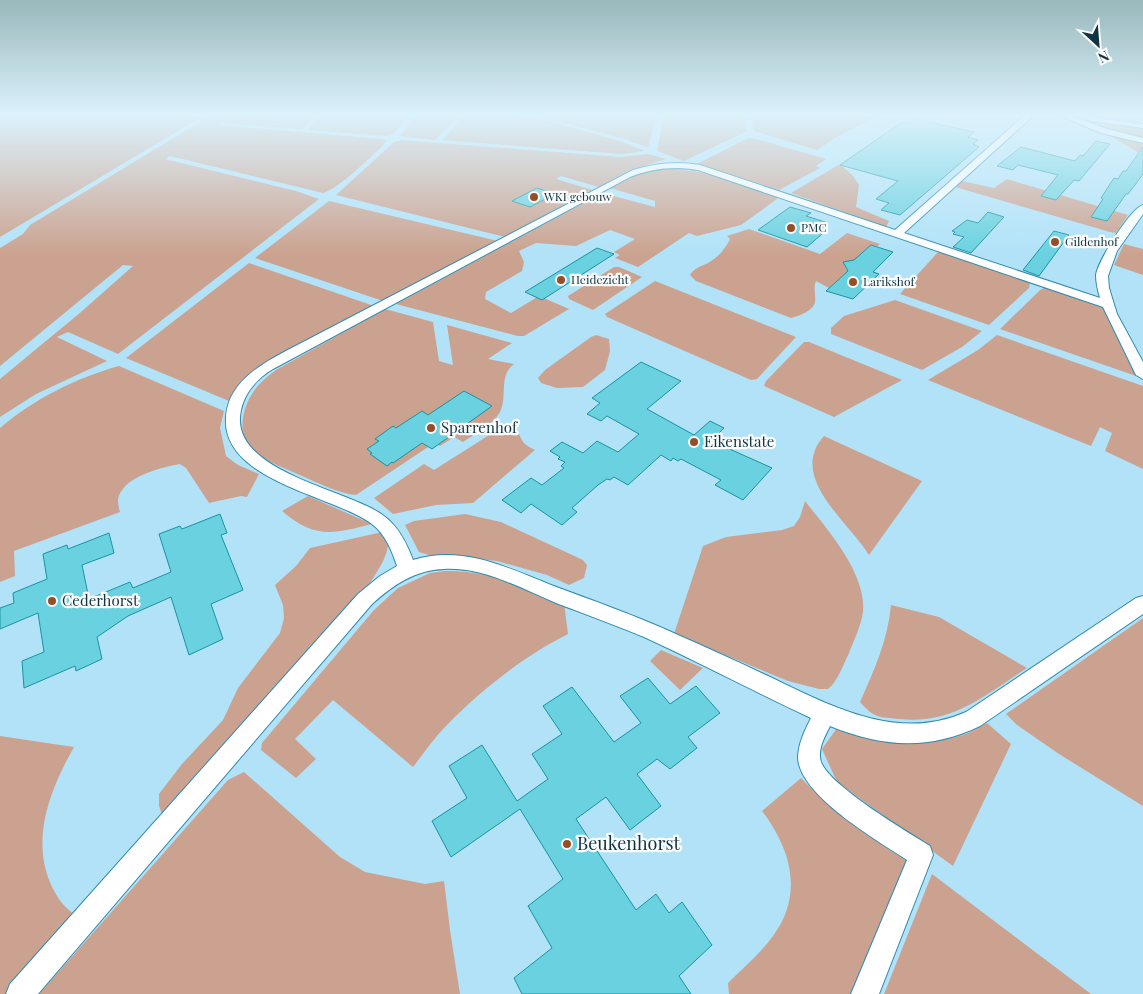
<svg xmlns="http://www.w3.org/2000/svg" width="1143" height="994" font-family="'Playfair Display',serif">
<rect width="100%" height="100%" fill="#b1e2f8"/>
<!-- green -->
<g fill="#cba28f">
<polygon points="0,116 203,116 0,237"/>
<path d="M210,116H314L301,129L221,123L218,125L382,139L387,141C377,152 337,190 323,193L170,156L165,159L296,191L319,199L118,354L68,332L57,337L107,361L36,394L0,417V379L81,312L133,266L123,265L0,366V248L23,234L30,225Z"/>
<polygon points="321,116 408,116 394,133 387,136 308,130"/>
<polygon points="416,116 456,116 457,117 435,140 400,136"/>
<polygon points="465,116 508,116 544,120 620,141 645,151 621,154 442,140"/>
<polygon points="537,116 656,116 649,145 647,147 625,139"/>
<polygon points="664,116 747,116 744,125 747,131 684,161 657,151"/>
<polygon points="755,116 878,116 838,136 817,150 754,131 752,128"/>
<polygon points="1079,118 1143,126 1143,152 1141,154"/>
<polygon points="748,138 757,139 826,159 816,166 820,168 779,190 697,164"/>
<polygon points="401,140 620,157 648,154 666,159 630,170 599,187 561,176 556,179 593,190 505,237 336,195 394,142"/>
<polygon points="840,164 853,176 859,185 856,207 889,221 886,227 791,193"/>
<polygon points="666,168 700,172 778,195 777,199 741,225 697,236 689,233 638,267 615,258 620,255 614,252 635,239 610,230 576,246 536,243 519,251 524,262 522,271 486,292 485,299 511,313 539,296 569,309 524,336 518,336 396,304 602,193 655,207 655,201 610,188 638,173"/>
<polygon points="1007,179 1128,215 1116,233 1110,232 955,187 962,181 994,188"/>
<polygon points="329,201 498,241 383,301 255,258"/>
<path d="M749,229L820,254L847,233L880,244L829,288L816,281C813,288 816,295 815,302C813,311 799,316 791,318L696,281L690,275C695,266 706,266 714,259C720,255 727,246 730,239L727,236Z"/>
<polygon points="1124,244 1143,249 1143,275 1114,265"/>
<polygon points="938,252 1030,281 1029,288 989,325 900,294"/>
<polygon points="249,263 374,306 236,391 229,401 126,358"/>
<polygon points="614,267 619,267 642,277 593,310 569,299 568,296"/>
<polygon points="655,281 796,337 757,379 751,380 607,317 605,314"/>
<polygon points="1046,287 1102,306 1139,377 1000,329 1040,290"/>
<polygon points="895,300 982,331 962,347 922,370 831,334 831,328 844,316"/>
<path d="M385,309L433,322L439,361L453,365L447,325L512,343L488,359L514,364C498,376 508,396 500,412C492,426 476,433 463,442L454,437L440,446L434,443L356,495C337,493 319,483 302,476C284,468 265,462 251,448C236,433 243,406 254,391C260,382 268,376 276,370Z"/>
<polygon points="596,335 609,339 610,351 605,370 583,387 557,388 541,383 538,378 545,370 591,337"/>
<polygon points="997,335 1143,386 1143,469 1105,451 1112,433 1100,427 1091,446 928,380 978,350"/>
<polygon points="804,342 809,342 902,380 834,417 764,386 766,381"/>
<path d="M119,366L224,411L220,428L226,456L238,465L259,474L247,497L241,496L209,503L186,468L180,464C162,467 121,477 118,500C118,503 119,509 120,512L14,551L15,576L0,582V428C34,399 76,378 119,366Z"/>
<path d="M505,425C519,424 517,434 524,443C527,446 531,448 535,450L473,503L436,505L393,514L374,498L424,464L434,470Z"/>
<path d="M824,436L922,481L869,555C849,522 787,477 824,436Z"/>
<path d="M308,496L372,524C334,534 314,539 282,511Z"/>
<path d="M805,501C827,529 867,574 863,612C861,626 854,640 849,653C843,665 838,681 828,689H819L788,681L674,634L703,546L726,537L782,530L794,526L800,517Z"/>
<polygon points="465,514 501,522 583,560 587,565 584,578 569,585 547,575 497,561 429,555 419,552 405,525 414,521"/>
<path d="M387,531C393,551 378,570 368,586L164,820L159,806V794L182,764L223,720L238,688L280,633L284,618L283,605L275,585L296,566L310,548Z"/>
<path d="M445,571C488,570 525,587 564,603L568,634C524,656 481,690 447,725C434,738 424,753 413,767L333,700L295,739L316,759L296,778L261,750L262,743L374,610L398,588L430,573Z"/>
<path d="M891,605L939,617L1027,668C985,695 952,725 899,719C879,717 874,718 860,702C874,671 888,639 891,605Z"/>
<polygon points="1143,618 1143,806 1059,754 1017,725 1006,714"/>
<polygon points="661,650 703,668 680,690 650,661"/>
<path d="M987,723L1011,744L953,866L837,782L822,749L837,728C878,735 922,748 963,735C971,732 979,727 987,723Z"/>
<path d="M0,736L74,747C48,793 26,849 59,899C63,906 72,912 78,918L51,943L6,994H0Z"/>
<polygon points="244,772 340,857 365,872 425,884 444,881 450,930 460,994 39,994 228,780"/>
<path d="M801,778L822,799L908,856L901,886L854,994H729L728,983C743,968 761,953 773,936C804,894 791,849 762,811Z"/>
<polygon points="932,874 1091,994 884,994"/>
</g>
<!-- building -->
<g fill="#69d1df" stroke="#1a93a0">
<polygon points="915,119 974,132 968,137 978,140 973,144 979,147 900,215 881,210 889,203 876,199 898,181 840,165 895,127 903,122 908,123"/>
<polygon points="1096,141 1110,144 1079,181 1074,180 1056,200 1041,196 1058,175 1018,165 1013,170 997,166 1021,147 1075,161 1080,155 1083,156"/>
<polygon points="1143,147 1143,174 1135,185 1128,194 1126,194 1107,221 1091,217 1103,199 1101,198 1114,178 1118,179 1123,171 1126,171"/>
<polygon points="537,188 555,194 530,207 512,201"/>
<polygon points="790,207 811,213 806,216 828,223 817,232 822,234 807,247 758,230"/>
<polygon points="988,212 1004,217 971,253 953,247 964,237 953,234 955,232 952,231 967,220 978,223"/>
<polygon points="1054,231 1069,235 1039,276 1023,270"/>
<polygon points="871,245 893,252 873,272 879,274 853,299 826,291 848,271 843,262 854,260"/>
<polygon points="597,248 614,254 542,300 525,292"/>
<polygon points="641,362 681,381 647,409 694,435 710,421 724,428 717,435 720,436 714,442 772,468 743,500 715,485 721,480 681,459 678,461 673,458 671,461 661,455 628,485 614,477 610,480 607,479 598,485 572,508 577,512 562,525 531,504 521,513 502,500 531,478 542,485 564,468 561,466 565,462 558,459 560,457 550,451 562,442 583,453 597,441 618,452 639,434 607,416 601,421 587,414 600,403 592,398"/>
<polygon points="464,391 492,406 432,449 422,443 393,463 392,462 387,466 370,454 372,453 367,449 379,441 375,439 393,426 396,428 422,411 428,415"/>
<polygon points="220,514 227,533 221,535 243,590 211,604 223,639 189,655 171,597 128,616 97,637 102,659 76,671 75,666 24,688 22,661 44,652 38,613 0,629 0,608 14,603 13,593 47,579 43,554 67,545 68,549 109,533 114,553 82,565 89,599 130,582 133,588 171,572 159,534 180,526 182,529"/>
<polygon points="648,678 670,704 696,686 720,713 688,737 697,748 670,769 657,759 637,774 661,806 630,830 606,797 576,819 636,910 656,894 669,913 682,902 712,945 679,976 691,994 522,994 514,978 552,948 528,906 563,879 520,809 451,857 432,821 467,798 449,766 482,745 517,801 548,779 532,754 562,734 543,706 572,687 614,742 641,723 620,696"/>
</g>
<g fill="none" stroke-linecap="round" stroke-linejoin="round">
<!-- minor casing -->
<g stroke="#2f8bad" stroke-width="2">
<g id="minor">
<path d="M1024,116H1033L904,233L1100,298C1098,291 1096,283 1096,275C1098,261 1130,209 1143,205V214L1117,251L1108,276L1109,288L1117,314L1143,362V379L1136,375L1103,307L698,170C674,166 653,168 630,177L273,369C258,378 245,392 241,410C227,472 349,489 384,516C399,527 407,544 413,560C461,545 507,567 551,585C594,601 637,616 678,635C708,648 738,662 768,676C829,705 897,743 966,712L1136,598L1143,596V614L980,726C928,751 882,747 830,726C825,736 817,750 821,762C830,786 906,831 930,846L933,855L879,994H851L907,860C877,840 800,796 798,758C798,744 805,730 811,718C755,692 701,663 644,637C615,625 585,614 556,603C521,588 483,567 444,569C415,570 393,585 372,604L38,994H6L10,984L358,594L380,576L397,566C392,551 386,535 372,524C333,495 221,481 226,417C228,384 258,366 284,352L633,170C656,163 677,161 700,165L895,230Z"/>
<polygon points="1072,116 1107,129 1143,138 1143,143 1101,133 1063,117"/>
<polygon points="1088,117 1143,124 1143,128 1091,121 1087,119"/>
</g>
</g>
<!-- minor -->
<use href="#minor" fill="#fff" fill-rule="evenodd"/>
</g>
<!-- sky -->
<linearGradient id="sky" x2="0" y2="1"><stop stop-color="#98b8bb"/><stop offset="0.45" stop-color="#dcf2fc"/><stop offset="1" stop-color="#dcf2fc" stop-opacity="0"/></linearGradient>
<rect width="1143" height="255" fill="url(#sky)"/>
<!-- markers -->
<g fill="#964e29" stroke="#fbfbfb" stroke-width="2">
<circle cx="534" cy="197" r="5"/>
<circle cx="791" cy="228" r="5"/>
<circle cx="1055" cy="242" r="5"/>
<circle cx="561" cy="280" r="5"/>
<circle cx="853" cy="282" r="5"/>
<circle cx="431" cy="428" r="5"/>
<circle cx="694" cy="442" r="5"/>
<circle cx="52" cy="601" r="5"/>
<circle cx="567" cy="844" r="5"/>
</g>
<g text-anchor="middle" stroke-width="4.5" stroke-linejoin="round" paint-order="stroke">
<!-- far-poi labels -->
<g font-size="12" fill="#0e3543" stroke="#fbfbfb" text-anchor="start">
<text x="544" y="201">WKI gebouw</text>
<text x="801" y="232">PMC</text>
<text x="1065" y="246">Gildenhof</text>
<text x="571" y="284">Heidezicht</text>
<text x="863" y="286">Larikshof</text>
</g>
<!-- poi labels -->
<g font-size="15" fill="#0e3543" stroke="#fbfbfb" text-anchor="start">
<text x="441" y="433">Sparrenhof</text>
<text x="704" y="447">Eikenstate</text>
<text x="62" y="606">Cederhorst</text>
</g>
<!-- near-poi labels -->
<g font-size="18" fill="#0e3543" stroke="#fbfbfb" text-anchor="start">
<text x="577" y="850">Beukenhorst</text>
</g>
</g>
<!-- north arrow -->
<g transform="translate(1098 45) rotate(154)" stroke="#fbfbfb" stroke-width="4" paint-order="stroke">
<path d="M0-4L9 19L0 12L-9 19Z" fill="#0e3543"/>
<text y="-8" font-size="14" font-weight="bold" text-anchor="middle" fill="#0e3543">N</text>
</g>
</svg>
